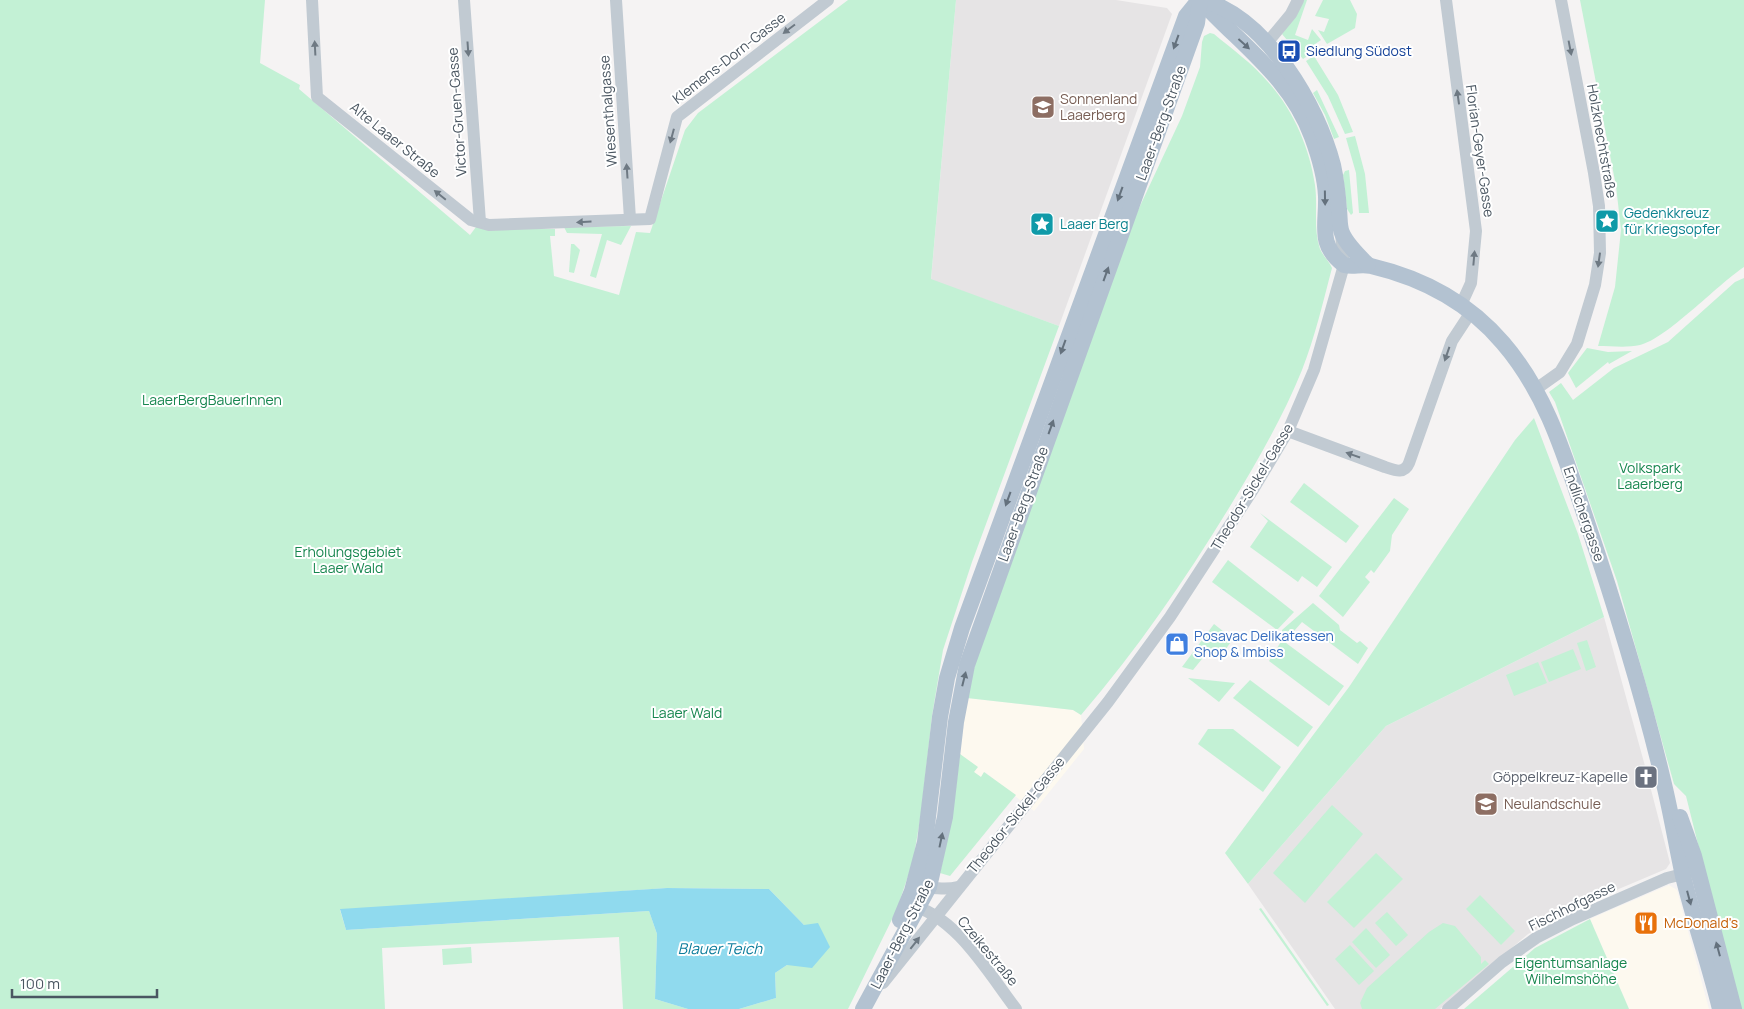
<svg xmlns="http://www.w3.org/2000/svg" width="1744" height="1009" font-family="Manrope,sans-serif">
<rect width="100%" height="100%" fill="#f5f3f3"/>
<!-- commercial -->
<g fill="#fdf9ef">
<polygon points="967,698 1073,710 1081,715 1084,749 1034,811 985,772 981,777 974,772 960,754"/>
<polygon points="1669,885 1677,890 1709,1009 1629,1009 1590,919"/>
</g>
<!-- education -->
<g fill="#e6e4e5">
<polygon points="956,0 1116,0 1167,8 1172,14 1059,326 931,280"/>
<polygon points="1604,617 1645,766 1647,775 1644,776 1645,779 1648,778 1670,863 1666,869 1588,902 1528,934 1440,1009 1335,1009 1248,884 1386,726"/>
</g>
<!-- green -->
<g fill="#c3f1d5">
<polygon points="0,0 265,0 260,63 300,85 299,89 470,235 476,227 493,229 555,229 555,236 550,236 554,276 619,295 636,232 650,233 685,130 698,113 848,0 956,0 931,279 1059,326 972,562 943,650 932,716 921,814 913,861 897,909 848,1009 739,1009 776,998 775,973 787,965 804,925 769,889 667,888 340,910 346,930 649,911 657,934 655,999 688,1009 623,1009 619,937 382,948 385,1009 0,1009"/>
<polygon points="1301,0 1307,0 1295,35 1308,40 1312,29 1321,40 1309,48 1312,53 1303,59 1282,34"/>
<polygon points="1323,0 1350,0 1357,14 1355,28 1327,44 1318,30 1324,32 1329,19 1315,16"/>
<path d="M1580,0H1744V267C1717,285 1666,339 1640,345C1627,348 1611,346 1598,346L1615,287L1621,230L1616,186Z"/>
<path d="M1210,33L1214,34C1232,49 1253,64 1268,82C1293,109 1310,149 1315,185C1318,207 1313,228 1320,249C1323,256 1329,261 1332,268C1323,302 1315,337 1302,370C1283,417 1258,460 1232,503C1187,577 1137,650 1081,715L1073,710L967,698L975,664L1133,221L1182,116L1200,67L1202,42L1204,36Z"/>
<polygon points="1314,56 1338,95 1353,132 1345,134 1328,96 1306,61"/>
<polygon points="1317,90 1339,137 1334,139 1325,115 1313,93"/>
<polygon points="1355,136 1365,174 1369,213 1359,213 1356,173 1346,138"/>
<polygon points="1349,170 1353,213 1351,215 1347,209 1343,175 1345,171"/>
<polygon points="631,226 621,245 607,240 596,278 590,276 602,234 567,233 564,227"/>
<polygon points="571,244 574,244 580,250 574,273 569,272"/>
<polygon points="1744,278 1744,1009 1739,1009 1686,796 1674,784 1617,581 1555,402 1549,392 1561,383 1573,400 1614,368 1668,342 1735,282"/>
<polygon points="1587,348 1608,352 1632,351 1609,364 1608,362 1576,388 1568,373"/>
<polygon points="1534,418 1578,534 1604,617 1386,726 1248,884 1225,853 1349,687 1515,440"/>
<polygon points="1304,483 1359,526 1346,543 1290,502"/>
<polygon points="1394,498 1409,509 1392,535 1390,551 1374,573 1371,570 1365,577 1370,582 1343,617 1319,596"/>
<polygon points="1260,513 1332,567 1317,587 1302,576 1298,582 1250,547 1268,521"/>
<polygon points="1228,560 1294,612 1277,630 1212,582"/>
<polygon points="1313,603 1339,625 1340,630 1357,643 1360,641 1368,648 1358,664 1302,622 1287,639 1282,635 1282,630"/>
<polygon points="1214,624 1233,639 1220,657 1210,649 1193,670 1182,667"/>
<polygon points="1282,640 1344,686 1329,706 1269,661"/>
<polygon points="1587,640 1596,667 1586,671 1577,643"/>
<polygon points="1573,649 1581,669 1549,682 1541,662"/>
<polygon points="1538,662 1547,683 1514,696 1506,675"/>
<polygon points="1188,678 1235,683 1219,702"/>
<polygon points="1250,680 1313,727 1298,747 1233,698"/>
<polygon points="1208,729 1233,729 1281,767 1263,792 1198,744"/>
<polygon points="960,754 978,767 974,772 981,777 984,772 1016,795 950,876 940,873 952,818"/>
<polygon points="1332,805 1363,834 1305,903 1273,873"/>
<polygon points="1376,853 1403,879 1354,928 1327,902"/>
<polygon points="1480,895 1515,931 1501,945 1466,909"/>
<polygon points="1261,908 1329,1005 1327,1006 1259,909"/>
<polygon points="1387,912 1408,935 1396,946 1375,923"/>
<polygon points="1590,919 1629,1009 1464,1009 1535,948"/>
<polygon points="1443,923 1455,926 1481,957 1481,964 1485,960 1489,964 1435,1009 1362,1009 1360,1003 1367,988 1429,932"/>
<polygon points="1366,928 1390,955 1376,968 1352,942"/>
<polygon points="1350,945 1374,971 1359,985 1335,959"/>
<polygon points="471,947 472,963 443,965 442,949"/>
</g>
<!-- water -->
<polygon fill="#90daee" points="667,888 769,889 804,925 818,923 830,947 812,968 787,965 775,973 776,998 739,1009 688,1009 655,999 657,934 649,911 346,930 340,909"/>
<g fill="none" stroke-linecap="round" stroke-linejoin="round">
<!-- minor -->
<g stroke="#c1cad2" stroke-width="12">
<polyline points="312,0 317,97 471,220 489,225 650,219 677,117 828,0"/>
<polyline points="464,0 480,222"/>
<polyline points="616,0 630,219"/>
<polyline points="1446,0 1476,231 1471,283 1461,305"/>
<polyline points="1267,43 1291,14 1298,0"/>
<polyline points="1536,389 1560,372 1577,344 1595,285 1600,253 1599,206 1594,173 1561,0"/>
<path d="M1288,431L1385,467C1394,470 1404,475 1409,463L1452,341L1471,312"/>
<path d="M922,889C934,886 944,891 958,887"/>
<path d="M909,905C955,914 989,974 1016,1009"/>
<polyline points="883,983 1108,702 1170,617 1254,488 1288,431 1314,370 1344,265 1341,234"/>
<polyline points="1448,1009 1502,962 1536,938 1573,919 1667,878 1691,872"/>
</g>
<!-- major -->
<g stroke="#b3c2d1" stroke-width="16">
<path d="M1200,0C1241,45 1290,77 1312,137C1319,156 1325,176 1326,196C1327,226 1317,244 1344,265C1353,267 1362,264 1371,266C1422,278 1469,303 1503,343C1547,394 1565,457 1586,519C1615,605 1642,692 1663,780C1671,812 1676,844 1683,876C1694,921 1709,964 1720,1009"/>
<path d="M1206,1C1268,21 1317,104 1333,165C1336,179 1338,195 1339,210C1340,217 1339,226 1342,233C1347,245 1359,256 1368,265"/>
<polyline points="1680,817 1694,856 1734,1009"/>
<polyline points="900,920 912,891 925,842 940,717 947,678 962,628 1186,16 1199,0"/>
<polyline points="863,1009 929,887 945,817 956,722 967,665 1197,23 1200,0"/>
</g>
</g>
<!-- one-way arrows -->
<defs><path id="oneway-solid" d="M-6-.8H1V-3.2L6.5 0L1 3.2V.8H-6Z" transform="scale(1.25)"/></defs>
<g fill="#6e7983">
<use href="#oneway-solid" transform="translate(789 29) rotate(143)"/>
<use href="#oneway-solid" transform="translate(315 48) rotate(-93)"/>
<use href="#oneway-solid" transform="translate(1570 48) rotate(79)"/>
<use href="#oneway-solid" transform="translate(468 49) rotate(86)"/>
<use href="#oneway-solid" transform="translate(1458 97) rotate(-98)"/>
<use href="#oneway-solid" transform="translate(672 136) rotate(105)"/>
<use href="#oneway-solid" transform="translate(627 171) rotate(-94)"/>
<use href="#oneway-solid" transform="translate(440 195) rotate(-141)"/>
<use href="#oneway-solid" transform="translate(584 222) rotate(177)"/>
<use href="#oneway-solid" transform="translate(1474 258) rotate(-85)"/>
<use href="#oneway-solid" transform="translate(1599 260) rotate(98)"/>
<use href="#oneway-solid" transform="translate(1447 354) rotate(109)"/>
<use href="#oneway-solid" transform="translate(1353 455) rotate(-161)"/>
<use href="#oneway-solid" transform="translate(915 943) rotate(-52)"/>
</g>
<g fill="#64717d">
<use href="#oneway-solid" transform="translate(1176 42) rotate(110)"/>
<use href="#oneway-solid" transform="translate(1244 44) rotate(42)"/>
<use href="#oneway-solid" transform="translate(1120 194) rotate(110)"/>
<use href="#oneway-solid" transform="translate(1325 198) rotate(89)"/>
<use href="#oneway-solid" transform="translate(1106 274) rotate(-70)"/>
<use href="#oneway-solid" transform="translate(1063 347) rotate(110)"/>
<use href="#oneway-solid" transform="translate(1051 427) rotate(-70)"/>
<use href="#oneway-solid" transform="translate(1008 499) rotate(110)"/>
<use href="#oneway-solid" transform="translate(964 679) rotate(-76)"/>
<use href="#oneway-solid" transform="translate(941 840) rotate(-78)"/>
<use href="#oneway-solid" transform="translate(1689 898) rotate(75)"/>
<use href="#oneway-solid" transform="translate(1718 949) rotate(-105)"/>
</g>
<!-- icons -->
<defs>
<g id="bus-square" transform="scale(1.25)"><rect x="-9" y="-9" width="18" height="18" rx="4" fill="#1a4fb4" stroke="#fff"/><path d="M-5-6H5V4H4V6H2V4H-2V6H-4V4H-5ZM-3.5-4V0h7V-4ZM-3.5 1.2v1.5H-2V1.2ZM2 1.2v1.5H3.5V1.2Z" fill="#fff"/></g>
<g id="school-square" transform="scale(1.25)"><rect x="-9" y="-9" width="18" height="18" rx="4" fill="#8d6e63" stroke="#fff"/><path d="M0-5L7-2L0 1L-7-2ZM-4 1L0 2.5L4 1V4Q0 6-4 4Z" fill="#fff"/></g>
<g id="sight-square" transform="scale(1.25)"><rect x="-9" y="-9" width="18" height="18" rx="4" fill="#0f9aa8" stroke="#fff"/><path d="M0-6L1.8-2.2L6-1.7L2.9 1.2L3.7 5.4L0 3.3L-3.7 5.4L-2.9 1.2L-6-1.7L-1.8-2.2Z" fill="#fff"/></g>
<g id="shop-square" transform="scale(1.25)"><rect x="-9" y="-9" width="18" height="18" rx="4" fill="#3f7fe0" stroke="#fff"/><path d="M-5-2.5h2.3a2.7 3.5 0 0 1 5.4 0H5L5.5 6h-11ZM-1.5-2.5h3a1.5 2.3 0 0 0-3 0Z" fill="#fff"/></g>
<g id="church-square" transform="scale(1.25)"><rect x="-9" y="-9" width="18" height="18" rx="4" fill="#6b7280" stroke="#fff"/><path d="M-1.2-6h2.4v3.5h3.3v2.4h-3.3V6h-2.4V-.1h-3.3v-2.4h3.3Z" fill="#fff"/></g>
<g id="restaurant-square" transform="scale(1.25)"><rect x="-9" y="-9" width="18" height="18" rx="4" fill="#e8710a" stroke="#fff"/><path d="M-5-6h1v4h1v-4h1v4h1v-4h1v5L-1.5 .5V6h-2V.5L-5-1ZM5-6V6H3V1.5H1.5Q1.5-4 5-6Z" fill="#fff"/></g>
</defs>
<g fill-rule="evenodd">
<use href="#bus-square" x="1289" y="51"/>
<use href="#school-square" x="1043" y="107"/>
<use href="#sight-square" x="1607" y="221"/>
<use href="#sight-square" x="1042" y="224"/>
<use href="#shop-square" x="1177" y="644"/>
<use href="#church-square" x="1646" y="777"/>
<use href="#school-square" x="1486" y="804"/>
<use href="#restaurant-square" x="1646" y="923"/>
</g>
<g text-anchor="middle" stroke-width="4" stroke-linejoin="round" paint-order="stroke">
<!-- transit labels -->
<g font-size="14" fill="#164399" stroke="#fff" text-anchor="start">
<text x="1306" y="56">Siedlung Südost</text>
</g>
<!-- street labels -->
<g font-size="14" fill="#4a5661" stroke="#fff">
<text transform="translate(729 58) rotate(-38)" y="5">Klemens-Dorn-Gasse</text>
<text transform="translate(608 111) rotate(-94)" y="5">Wiesenthalgasse</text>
<text transform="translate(457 112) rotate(-94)" y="5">Victor-Gruen-Gasse</text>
<text transform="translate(1161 123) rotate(-70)" y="5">Laaer-Berg-Straße</text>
<text transform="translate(395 140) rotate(39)" y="5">Alte Laaer Straße</text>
<text transform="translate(1602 141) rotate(80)" y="5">Holzknechtstraße</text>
<text transform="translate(1480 151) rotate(82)" y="5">Florian-Geyer-Gasse</text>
<text transform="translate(1252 487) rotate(-59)" y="5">Theodor-Sickel-Gasse</text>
<text transform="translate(1023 504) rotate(-70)" y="5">Laaer-Berg-Straße</text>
<text transform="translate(1584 514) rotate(71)" y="5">Endlichergasse</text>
<text transform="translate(1016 815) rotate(-51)" y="5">Theodor-Sickel-Gasse</text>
<text transform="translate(1572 906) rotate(-26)" y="5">Fischhofgasse</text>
<text transform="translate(902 934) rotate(-63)" y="5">Laaer-Berg-Straße</text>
<text transform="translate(988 951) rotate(50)" y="5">Czeikestraße</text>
</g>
<!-- education labels -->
<g font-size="14" fill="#785e54" stroke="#fff" text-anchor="start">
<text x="1060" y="104">Sonnenland<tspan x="1060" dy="16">Laaerberg</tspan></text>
<text x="1504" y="809">Neulandschule</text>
</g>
<!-- culture labels -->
<g font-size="14" fill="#0d838f" stroke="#fff" text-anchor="start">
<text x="1624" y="218">Gedenkkreuz<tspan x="1624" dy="16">für Kriegsopfer</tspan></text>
<text x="1060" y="229">Laaer Berg</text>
</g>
<!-- park labels -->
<g font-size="14" fill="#17864f" stroke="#fff">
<text x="212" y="405">LaaerBergBauerInnen</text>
<text x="1650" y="473">Volkspark<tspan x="1650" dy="16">Laaerberg</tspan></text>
<text x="348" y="557">Erholungsgebiet<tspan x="348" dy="16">Laaer Wald</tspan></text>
<text x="687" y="718">Laaer Wald</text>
<text x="1571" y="968">Eigentumsanlage<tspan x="1571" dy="16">Wilhelmshöhe</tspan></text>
</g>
<!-- shop labels -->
<g font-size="14" fill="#366cbe" stroke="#fff" text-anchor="start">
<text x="1194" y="641">Posavac Delikatessen<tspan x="1194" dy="16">Shop &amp; Imbiss</tspan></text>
</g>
<!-- worship labels -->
<g font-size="14" fill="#5b616d" stroke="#fff" text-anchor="end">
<text x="1628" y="782">Göppelkreuz-Kapelle</text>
</g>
<!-- food labels -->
<g font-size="14" fill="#c56008" stroke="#fff" text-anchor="start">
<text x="1664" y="928">McDonald's</text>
</g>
<!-- water labels -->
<g font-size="15" font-style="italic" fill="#0c7c9b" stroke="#fff">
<text x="720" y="954">Blauer Teich</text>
</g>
</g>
<!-- scale -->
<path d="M12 989v8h145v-8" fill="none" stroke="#4a5661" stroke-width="2.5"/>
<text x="20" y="989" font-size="15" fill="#4a5661" stroke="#ffffff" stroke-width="4" paint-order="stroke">100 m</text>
</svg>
